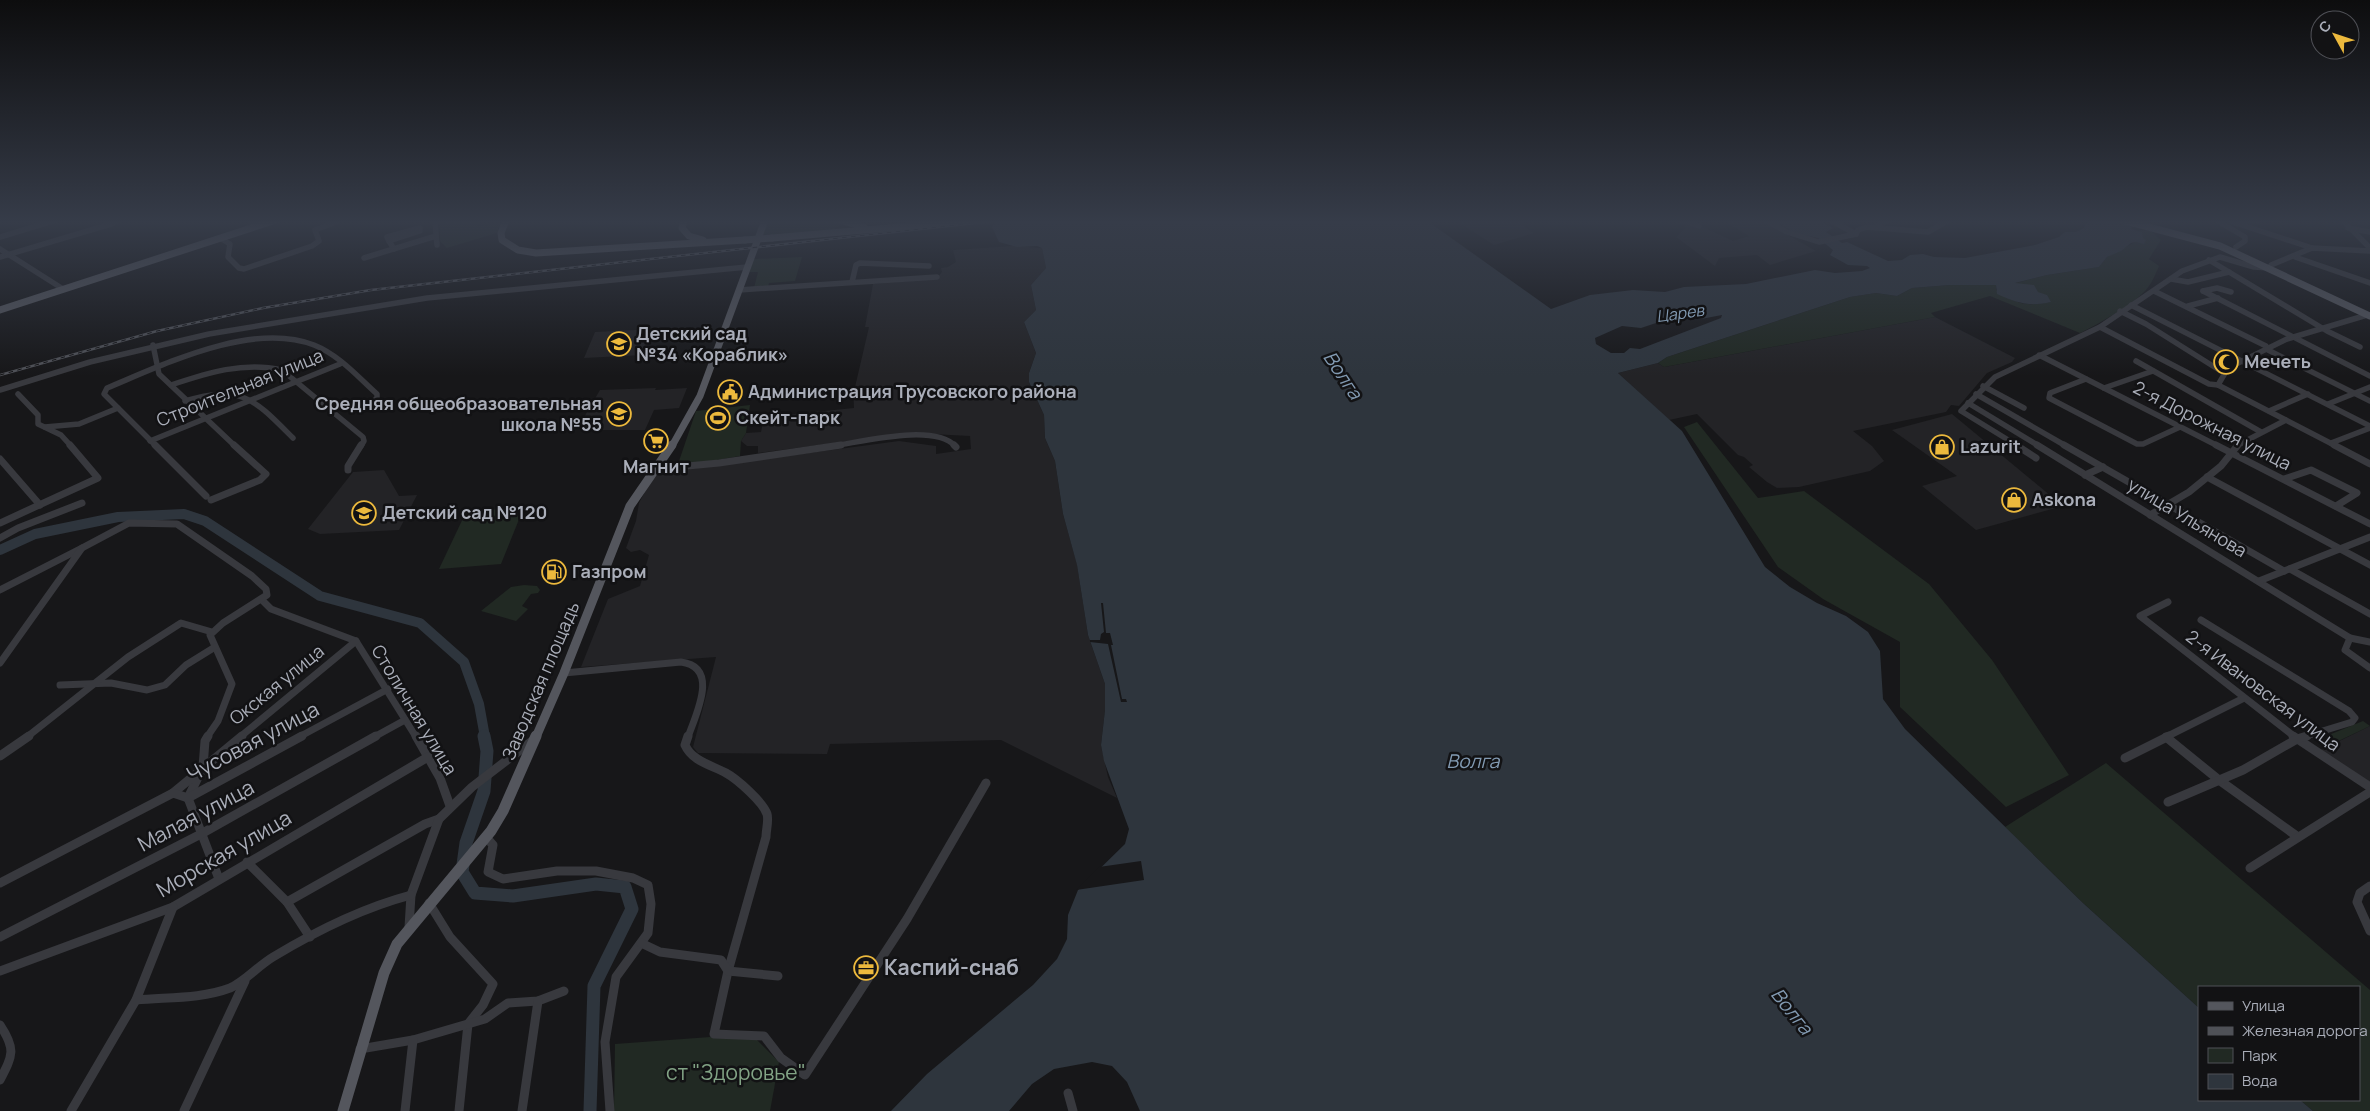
<svg xmlns="http://www.w3.org/2000/svg" width="2370" height="1111" font-family="Manrope,sans-serif">
<rect width="100%" height="100%" fill="#171719"/>
<!-- built -->
<g fill="#232326">
<polygon points="1455,220 1520,220 1523,226 1534,233 1494,245"/>
<polygon points="1672,220 1688,220 1733,241 1749,236 1722,220 1761,220 1816,251 1770,265 1757,255 1719,258 1715,266 1676,237 1686,227"/>
<polygon points="1013,246 1042,248 1046,268 1031,285 1036,310 1024,322 1036,353 1029,373 1029,382 1044,415 1045,438 1055,461 1063,514 1077,564 1088,635 1105,684 1105,710 1101,745 1108,777 1117,798 1001,740 830,744 827,754 698,753 693,747 716,657 581,667 608,599 640,586 649,555 640,550 631,552 626,548 636,521 639,503 651,480 660,473 899,441 936,446 936,454 971,449 970,436 911,433 758,453 758,446 747,446 741,441 746,433 761,432 764,417 854,408 853,388 855,387 869,327 865,327 873,284 936,279 942,272 941,268 948,267 956,262 953,250"/>
<polygon points="1935,317 2015,358 2012,362 1987,373 1959,406 1951,405 1946,412 1853,431 1872,446 1884,461 1870,471 1799,487 1777,488 1767,482 1749,467 1753,465 1744,457 1738,455 1697,414 1669,420 1618,373 1658,363 1664,367"/>
<polygon points="654,329 644,355 584,358 595,332"/>
<polygon points="656,388 655,390 687,388 679,408 654,410 645,430 582,430 587,419 583,419 600,390"/>
<polygon points="1952,414 2063,506 1976,530 1922,486 1957,476 1892,430"/>
<polygon points="384,470 399,496 417,495 399,530 320,534 308,529 353,472"/>
<polygon points="2370,726 2370,784 2319,751"/>
</g>
<!-- green -->
<g fill="#212923">
<polygon points="439,220 477,220 478,226 500,224 497,233 447,248 440,241"/>
<polygon points="768,220 835,220 841,224 832,231 762,235"/>
<path d="M2136,230L2151,231L2161,240L2149,259L2159,266C2155,275 2151,286 2143,293C2130,306 2097,325 2080,333L1990,296L1931,313L1935,317L1664,367L1658,363L1667,357L1850,297L1876,293L1897,296L1912,288L1950,285H1996V290C2014,304 2028,307 2050,302L2012,284L2047,275L2099,267L2107,257L2143,238L2142,232Z"/>
<polygon points="802,257 795,281 769,283 768,287 754,288 758,272 749,272 753,259"/>
<polygon points="750,405 746,433 741,441 740,456 677,467 696,411"/>
<polygon points="1697,422 1758,498 1804,491 1929,584 1992,660 2069,775 2006,807 1900,707 1900,642 1823,599 1778,567 1684,427"/>
<polygon points="524,507 501,564 439,569 466,512"/>
<polygon points="524,585 537,586 540,590 538,593 531,594 522,606 528,609 516,621 481,611 511,587"/>
<polygon points="2363,721 2370,726 2328,746 2319,739"/>
<polygon points="2106,763 2370,990 2370,1111 2313,1111 2300,1100 2359,1100 2359,987 2199,987 2199,1008 2083,903 2005,827"/>
<polygon points="751,1034 779,1062 770,1111 614,1111 615,1044"/>
</g>
<!-- water -->
<path fill="#2e353d" fill-rule="evenodd" d="M997,220H1426L1551,309L1590,295L1633,290L1665,292L1684,287L1746,284L1815,270L1835,273L1862,271L1870,268L1867,266L1848,265L1830,255L1833,250L1818,238L1795,233L1773,220H1818L1833,228L1826,232L1842,243L1847,242L1888,261L1902,260L1910,255L1923,254L1934,257L1965,258L2035,245L2059,237L2065,232H2076L2084,228L2086,223L2091,220H2128L2132,228L2131,229L2142,232L2143,238L2146,240L2144,244L2136,242L2131,243L2121,251L2107,257L2099,267L2047,275L2015,283L2034,285L2038,292L2047,295L2051,302C2029,307 2017,303 1997,294L1996,285H1950L1912,288L1897,296L1876,293L1850,297L1667,357L1658,363L1618,373L1682,431L1765,567L1790,587L1817,603L1846,616L1868,632L1880,651L1883,699L1905,729L2083,903L2199,1008V1100H2300L2313,1111H1140L1127,1082L1112,1066L1092,1062L1054,1069L1032,1084L1009,1111H891L927,1074L1033,985L1057,959L1067,939L1068,915L1078,890L1125,844L1129,829L1104,761L1101,745L1105,710V684L1088,635L1077,565L1063,514L1055,461L1045,438L1044,415L1029,382V373L1036,353L1024,322L1036,310L1031,285L1046,268L1042,248L1037,246L1017,247L999,242L992,227ZM1722,315L1721,318L1640,349L1630,348L1624,353H1611L1596,344L1595,338L1622,326L1641,328L1674,317L1701,319Z"/>
<!-- pier -->
<g fill="#171719">
<polygon points="1101,603 1103,603 1106,633 1110,633 1113,645 1111,645 1122,699 1126,699 1127,702 1121,702 1108,644 1090,642 1090,640 1100,640 1101,634 1104,632"/>
<polygon points="1141,861 1144,880 1076,890 1099,867"/>
</g>
<g fill="none" stroke-linecap="round" stroke-linejoin="round">
<!-- river-far1 -->
<polyline stroke="#2e353d" stroke-width="10" points="0,550 35,534 118,517 184,514 205,521 320,596 420,623 464,662 479,704 485,737"/>
<!-- river -->
<polyline stroke="#2e353d" stroke-width="13" points="484,736 487,751 484,791 466,843 462,872 475,893 513,896 596,884 625,887 632,909 594,986 590,1111"/>
<!-- minor-far2 -->
<g stroke="#38393e" stroke-width="5.5">
<polyline points="250,220 259,226"/>
<polyline points="435,220 437,245"/>
<polyline points="1682,220 1699,226"/>
<polyline points="1765,220 1787,232 1819,242 1856,234"/>
<polyline points="1830,220 1856,234"/>
<polyline points="2216,220 2245,237 2245,241 2236,247"/>
<polyline points="2342,220 2370,248"/>
<polyline points="2239,221 2258,220"/>
<polyline points="2233,222 2312,248"/>
<polyline points="1875,227 1888,220"/>
<polygon points="420,228 420,231 389,241 387,237"/>
<polyline points="2348,228 2370,232"/>
<polyline points="1856,234 1858,230 1867,227 1928,232 1949,220"/>
<polyline points="0,237 56,220"/>
<polyline points="220,238 230,244 228,257 239,268 244,269 312,246 319,241 315,230 336,222 334,220"/>
<polyline points="389,241 394,249"/>
<polyline points="0,249 63,289"/>
<polyline points="0,257 111,224 116,222 114,220"/>
<polyline points="2295,257 2370,283"/>
<polyline points="364,258 436,236"/>
<polyline points="2209,260 2327,331 2360,347"/>
<polyline points="2171,279 2188,282 2229,272"/>
<polyline points="852,282 856,265 860,263 929,266"/>
<polyline points="739,290 937,277"/>
<polyline points="2154,291 2266,346 2268,350 2370,401"/>
<polyline points="2203,291 2370,376"/>
<polyline points="2203,291 2217,288 2231,292"/>
<polyline points="2131,305 2370,426"/>
<polyline points="2188,306 2218,298"/>
<polyline points="2120,311 2146,324 2224,373"/>
<polyline points="2100,327 2209,384 2218,385 2336,446"/>
<polyline points="153,345 159,374 235,446"/>
<polyline points="2039,355 2218,446"/>
<polyline points="2136,361 2261,432"/>
<polyline points="2086,379 2050,393 2049,398 2137,444 2143,444 2180,427"/>
<path d="M171,385C207,373 244,361 282,370L363,437L364,441L361,446"/>
<polyline points="2218,385 2228,368 2287,339 2367,315"/>
<polyline points="1983,386 2024,408"/>
<polyline points="2104,388 2153,371"/>
<polyline points="0,390 90,362 209,334 427,298 747,267"/>
<polyline points="18,394 38,415 38,424 61,435 71,446"/>
<polyline points="1976,394 2066,446"/>
<path d="M185,401C242,384 254,399 293,438"/>
<polyline points="1968,403 2039,446"/>
<polyline points="2328,404 2370,387"/>
<polyline points="2269,411 2308,394"/>
<polyline points="45,427 79,424 118,408"/>
<polyline points="150,441 340,364"/>
<polyline points="2331,443 2370,428"/>
<path d="M156,446L104,394L107,388C165,364 252,321 314,345C339,355 358,377 377,394V398L368,406L383,405"/>
<path d="M832,446C862,442 934,423 955,446"/>
<polyline points="2018,446 1961,411 1995,377 2100,327 2182,271 2220,257 2254,267 2270,268 2271,265 2312,248 2370,251"/>
<polyline points="2236,446 2286,420"/>
</g>
<!-- minor-far1 -->
<g stroke="#38393e" stroke-width="7">
<polyline points="155,445 206,496"/>
<polyline points="954,445 956,447"/>
<polyline points="2016,445 2036,458"/>
<polyline points="2037,445 2350,638 2345,650 2370,668"/>
<polyline points="2064,445 2284,571"/>
<polyline points="2216,445 2370,524"/>
<polyline points="2334,445 2370,464"/>
<polyline points="0,459 40,505"/>
<polyline points="656,469 719,463 841,445"/>
<polyline points="348,470 348,466 361,445"/>
<polyline points="2085,475 2103,467"/>
<polyline points="2207,477 2370,565"/>
<polyline points="2284,479 2311,470 2357,493 2336,506"/>
<polyline points="211,500 260,480 266,474 234,445"/>
<polyline points="2150,515 2189,492 2221,466 2238,445"/>
<polyline points="0,523 98,478 70,445"/>
<polyline points="0,538 18,528 82,503"/>
<polyline points="2290,569 2370,614"/>
<polyline points="2259,581 2370,537"/>
<polyline points="0,590 82,548"/>
<polyline points="262,600 271,609 356,641 416,737"/>
<polyline points="2168,602 2140,616 2295,737"/>
<polyline points="2201,620 2349,711 2355,718 2352,722 2303,737"/>
<polyline points="2350,638 2370,642"/>
<polyline points="0,663 82,548 129,523 177,524 252,576 266,589 267,595 223,623 210,635 232,684 218,721 207,737"/>
<path d="M564,673L681,662C720,667 696,714 688,737"/>
<polyline points="60,685 111,683 147,690 165,685 186,665 215,647"/>
<polyline points="27,737 128,657 181,623 212,632"/>
<polyline points="240,737 356,641"/>
<polyline points="299,737 388,689"/>
<polyline points="374,737 405,720"/>
<polyline points="2166,737 2244,698"/>
</g>
<!-- minor -->
<g stroke="#38393e" stroke-width="9">
<polyline points="208,736 205,741 203,767 188,798 219,879"/>
<polyline points="416,736 440,778 450,806"/>
<path d="M688,736L685,745C692,761 711,765 726,773C737,779 763,802 767,814C769,820 766,830 766,837L728,971L714,1034L764,1036L781,1058L805,1075L907,919L986,783"/>
<polyline points="2293,736 2370,787"/>
<polyline points="2166,737 2219,780 2298,837"/>
<polyline points="0,756 29,736"/>
<polyline points="2125,758 2169,736"/>
<polyline points="173,793 242,736"/>
<polyline points="2168,802 2243,770 2297,739 2307,736"/>
<polyline points="486,837 493,845 488,872 503,879 557,871 596,871 633,878 648,885 651,904 648,933 616,977 605,1042 610,1111"/>
<polyline points="247,862 287,902 310,937"/>
<polyline points="2250,868 2370,792"/>
<polyline points="0,883 173,793 188,798 302,736"/>
<polyline points="2370,886 2360,893 2357,902 2370,931"/>
<polyline points="287,902 425,824 439,819"/>
<polyline points="429,903 450,937 493,984 483,1005 468,1024 459,1111"/>
<polyline points="409,927 411,895 439,819 472,787 532,741"/>
<polyline points="0,937 201,834 376,736"/>
<polyline points="641,943 660,952 721,960 728,971 778,976"/>
<polyline points="0,971 173,907 428,757"/>
<path d="M136,1000C167,997 201,999 230,988C244,982 258,966 273,957C316,931 362,908 411,895"/>
<path d="M0,1025C16,1049 13,1055 0,1080"/>
<polyline points="360,1049 413,1040 485,1019 508,1003 538,1001 564,991"/>
<polyline points="1068,1093 1073,1111"/>
<polyline points="71,1111 136,1000 173,907"/>
<polyline points="184,1111 245,981"/>
<polyline points="405,1111 413,1040"/>
<polyline points="522,1111 538,1001"/>
</g>
<!-- major-far2 -->
<g stroke="#54565d" stroke-width="7">
<polyline points="506,220 501,233 502,240 518,250 536,253 745,240"/>
<polyline points="684,220 682,228 689,236 703,240"/>
<polyline points="839,220 864,227"/>
<polyline points="2122,220 2220,246 2370,316"/>
<polyline points="772,238 981,220"/>
<polyline points="0,310 276,220"/>
<polyline points="672,446 700,396 765,220"/>
</g>
<!-- major-far1 -->
<polyline stroke="#54565d" stroke-width="9" points="536,737 564,673 630,506 672,445"/>
<!-- major -->
<polyline stroke="#54565d" stroke-width="11" points="343,1111 384,973 397,944 491,831 503,811 536,736"/>
<!-- rail casing -->
<g stroke="#4f5157" stroke-width="2.5">
<polyline id="rail" points="0,375 157,331 263,308 371,290 1002,220"/>
</g>
<!-- rail -->
<use href="#rail" stroke="#121214" stroke-width="1" stroke-dasharray="4.5" stroke-linecap="butt"/>
<!-- major-bridge -->
<polyline stroke="#54565d" stroke-width="7" points="745,240 772,238"/>
</g>
<!-- sky -->
<linearGradient id="sky" x2="0" y2="1"><stop stop-color="#0d0d0e"/><stop offset="0.59" stop-color="#363c49"/><stop offset="1" stop-color="#363c49" stop-opacity="0"/></linearGradient>
<rect width="2370" height="376" fill="url(#sky)"/>
<!-- icons -->
<defs>
<g id="school-ring" transform="scale(1.25)"><circle r="9.5" fill="#121214" stroke="#ecb93d" stroke-width="1.5"/><path d="M0-5L7-2L0 1L-7-2ZM-4 1L0 2.5L4 1V4Q0 6-4 4Z" fill="#ecb93d"/></g>
<g id="mosque-ring" transform="scale(1.25)"><circle r="9.5" fill="#121214" stroke="#ecb93d" stroke-width="1.5"/><path d="M3.5-4.9A6 6 0 1 0 3.5 4.9A5 5 0 1 1 3.5-4.9Z" fill="#ecb93d"/></g>
<g id="civic-ring" transform="scale(1.25)"><circle r="9.5" fill="#121214" stroke="#ecb93d" stroke-width="1.5"/><path d="M-.6-6.5H3V-4.5H.6V-3L4-1V1h2V6H-6V1h2V-1L-.6-3ZM-1.2 2.5V6h2.4V2.5Z" fill="#ecb93d"/></g>
<g id="stadium-ring" transform="scale(1.25)"><circle r="9.5" fill="#121214" stroke="#ecb93d" stroke-width="1.5"/><path d="M0-5a6.5 5 0 1 0 0 10a6.5 5 0 1 0 0-10ZM-3.5-1.8h7v3.6h-7Z" fill="#ecb93d"/></g>
<g id="supermarket-ring" transform="scale(1.25)"><circle r="9.5" fill="#121214" stroke="#ecb93d" stroke-width="1.5"/><path d="M-6-5.5h2.5l.6 2H6L4.5 2H-2.5L-4.4-4H-6ZM-1.5 3.2a1.3 1.3 0 1 0 .1 0ZM3 3.2a1.3 1.3 0 1 0 .1 0Z" fill="#ecb93d"/></g>
<g id="shop-ring" transform="scale(1.25)"><circle r="9.5" fill="#121214" stroke="#ecb93d" stroke-width="1.5"/><path d="M-5-2.5h2.3a2.7 3.5 0 0 1 5.4 0H5L5.5 6h-11ZM-1.5-2.5h3a1.5 2.3 0 0 0-3 0Z" fill="#ecb93d"/></g>
<g id="fuel-ring" transform="scale(1.25)"><circle r="9.5" fill="#121214" stroke="#ecb93d" stroke-width="1.5"/><path d="M-5.5-6h7V0h2V4h1.3V-2.5L3-4.5l.8-.8L6-3V5H2.5V1h-1V6h-7ZM-4.2-4.7v3.2H.2V-4.7Z" fill="#ecb93d"/></g>
<g id="office-ring" transform="scale(1.25)"><circle r="9.5" fill="#121214" stroke="#ecb93d" stroke-width="1.5"/><path d="M-6-3h4V-5.5h4V-3h4V5H-6ZM-1-4.5V-3h2v-1.5ZM-6 0V1H6V0Z" fill="#ecb93d"/></g>
</defs>
<g fill-rule="evenodd">
<use href="#school-ring" x="619" y="344"/>
<use href="#mosque-ring" x="2226" y="362"/>
<use href="#civic-ring" x="730" y="392"/>
<use href="#school-ring" x="619" y="414"/>
<use href="#stadium-ring" x="718" y="418"/>
<use href="#supermarket-ring" x="656" y="441"/>
<use href="#shop-ring" x="1942" y="447"/>
<use href="#shop-ring" x="2014" y="500"/>
<use href="#school-ring" x="364" y="513"/>
<use href="#fuel-ring" x="554" y="572"/>
<use href="#office-ring" x="866" y="968"/>
</g>
<g text-anchor="middle" stroke-width="5" stroke-linejoin="round" paint-order="stroke">
<!-- far-water labels -->
<g font-size="16" font-style="italic" fill="#829ab2" stroke="#121214">
<text transform="translate(1680 313) rotate(-8)" y="6">Царев</text>
</g>
<!-- poi labels -->
<g font-size="18" font-weight="bold" fill="#aaaeb9" stroke="#121214" text-anchor="start">
<text x="636" y="340">Детский сад<tspan x="636" dy="21">№34 «Кораблик»</tspan></text>
<text x="2244" y="368">Мечеть</text>
<text x="748" y="398">Администрация Трусовского района</text>
<text x="602" y="410" text-anchor="end">Средняя общеобразовательная<tspan x="602" dy="21">школа №55</tspan></text>
<text x="736" y="424">Скейт-парк</text>
<text x="1960" y="453">Lazurit</text>
<text x="656" y="473" text-anchor="middle">Магнит</text>
<text x="2032" y="506">Askona</text>
<text x="382" y="519">Детский сад №120</text>
<text x="572" y="578">Газпром</text>
</g>
<!-- street labels -->
<g font-size="18" fill="#aaaeb9" stroke="#121214">
<text transform="translate(240 388) rotate(-22)" y="6">Строительная улица</text>
<text transform="translate(2212 426) rotate(27)" y="6">2-я Дорожная улица</text>
<text transform="translate(2187 518) rotate(31)" y="6">улица Ульянова</text>
<text transform="translate(541 681) rotate(-67)" y="6">Заводская площадь</text>
<text transform="translate(277 685) rotate(-39)" y="6">Окская улица</text>
<text transform="translate(2263 691) rotate(37)" y="6">2-я Ивановская улица</text>
<text transform="translate(414 710) rotate(59)" y="6">Столичная улица</text>
</g>
<!-- water labels -->
<g font-size="19" font-style="italic" fill="#829ab2" stroke="#121214">
<text transform="translate(1343 375) rotate(56)" y="7">Волга</text>
<text x="1473" y="768">Волга</text>
<text transform="translate(1792 1011) rotate(51)" y="7">Волга</text>
</g>
<!-- near-street labels -->
<g font-size="21" fill="#aaaeb9" stroke="#121214">
<text transform="translate(253 742) rotate(-28)" y="7">Чусовая улица</text>
<text transform="translate(196 816) rotate(-28)" y="7">Малая улица</text>
<text transform="translate(224 854) rotate(-30)" y="7">Морская улица</text>
</g>
<!-- near-poi labels -->
<g font-size="21" font-weight="bold" fill="#aaaeb9" stroke="#121214" text-anchor="start">
<text x="884" y="975">Каспий-снаб</text>
</g>
<!-- near-park labels -->
<g font-size="21" fill="#82a385" stroke="#121214">
<text x="736" y="1080">ст "Здоровье"</text>
</g>
</g>
<!-- legend -->
<rect x="2198" y="986" width="162" height="115" fill="#121214" stroke="#4f5056"/>
<rect x="2208" y="1002" width="25" height="8" fill="#54565d" stroke="#4f5056"/>
<text x="2242" y="1011" font-size="15" fill="#aaaeb9">Улица</text>
<rect x="2208" y="1027" width="25" height="8" fill="#4f5157" stroke="#4f5056"/>
<text x="2242" y="1036" font-size="15" fill="#aaaeb9">Железная дорога</text>
<rect x="2208" y="1048" width="25" height="15" fill="#212923" stroke="#4f5056"/>
<text x="2242" y="1061" font-size="15" fill="#aaaeb9">Парк</text>
<rect x="2208" y="1074" width="25" height="15" fill="#2e353d" stroke="#4f5056"/>
<text x="2242" y="1086" font-size="15" fill="#aaaeb9">Вода</text>
<!-- north arrow -->
<g transform="translate(2335 35) rotate(310)"><circle r="24" fill="#121214" stroke="#4f5056"/>
<path d="M0-4L9 19L0 12L-9 19Z" fill="#ecb93d"/>
<text y="-8" font-size="14" font-weight="bold" text-anchor="middle" fill="#aaaeb9">С</text>
</g>
</svg>
